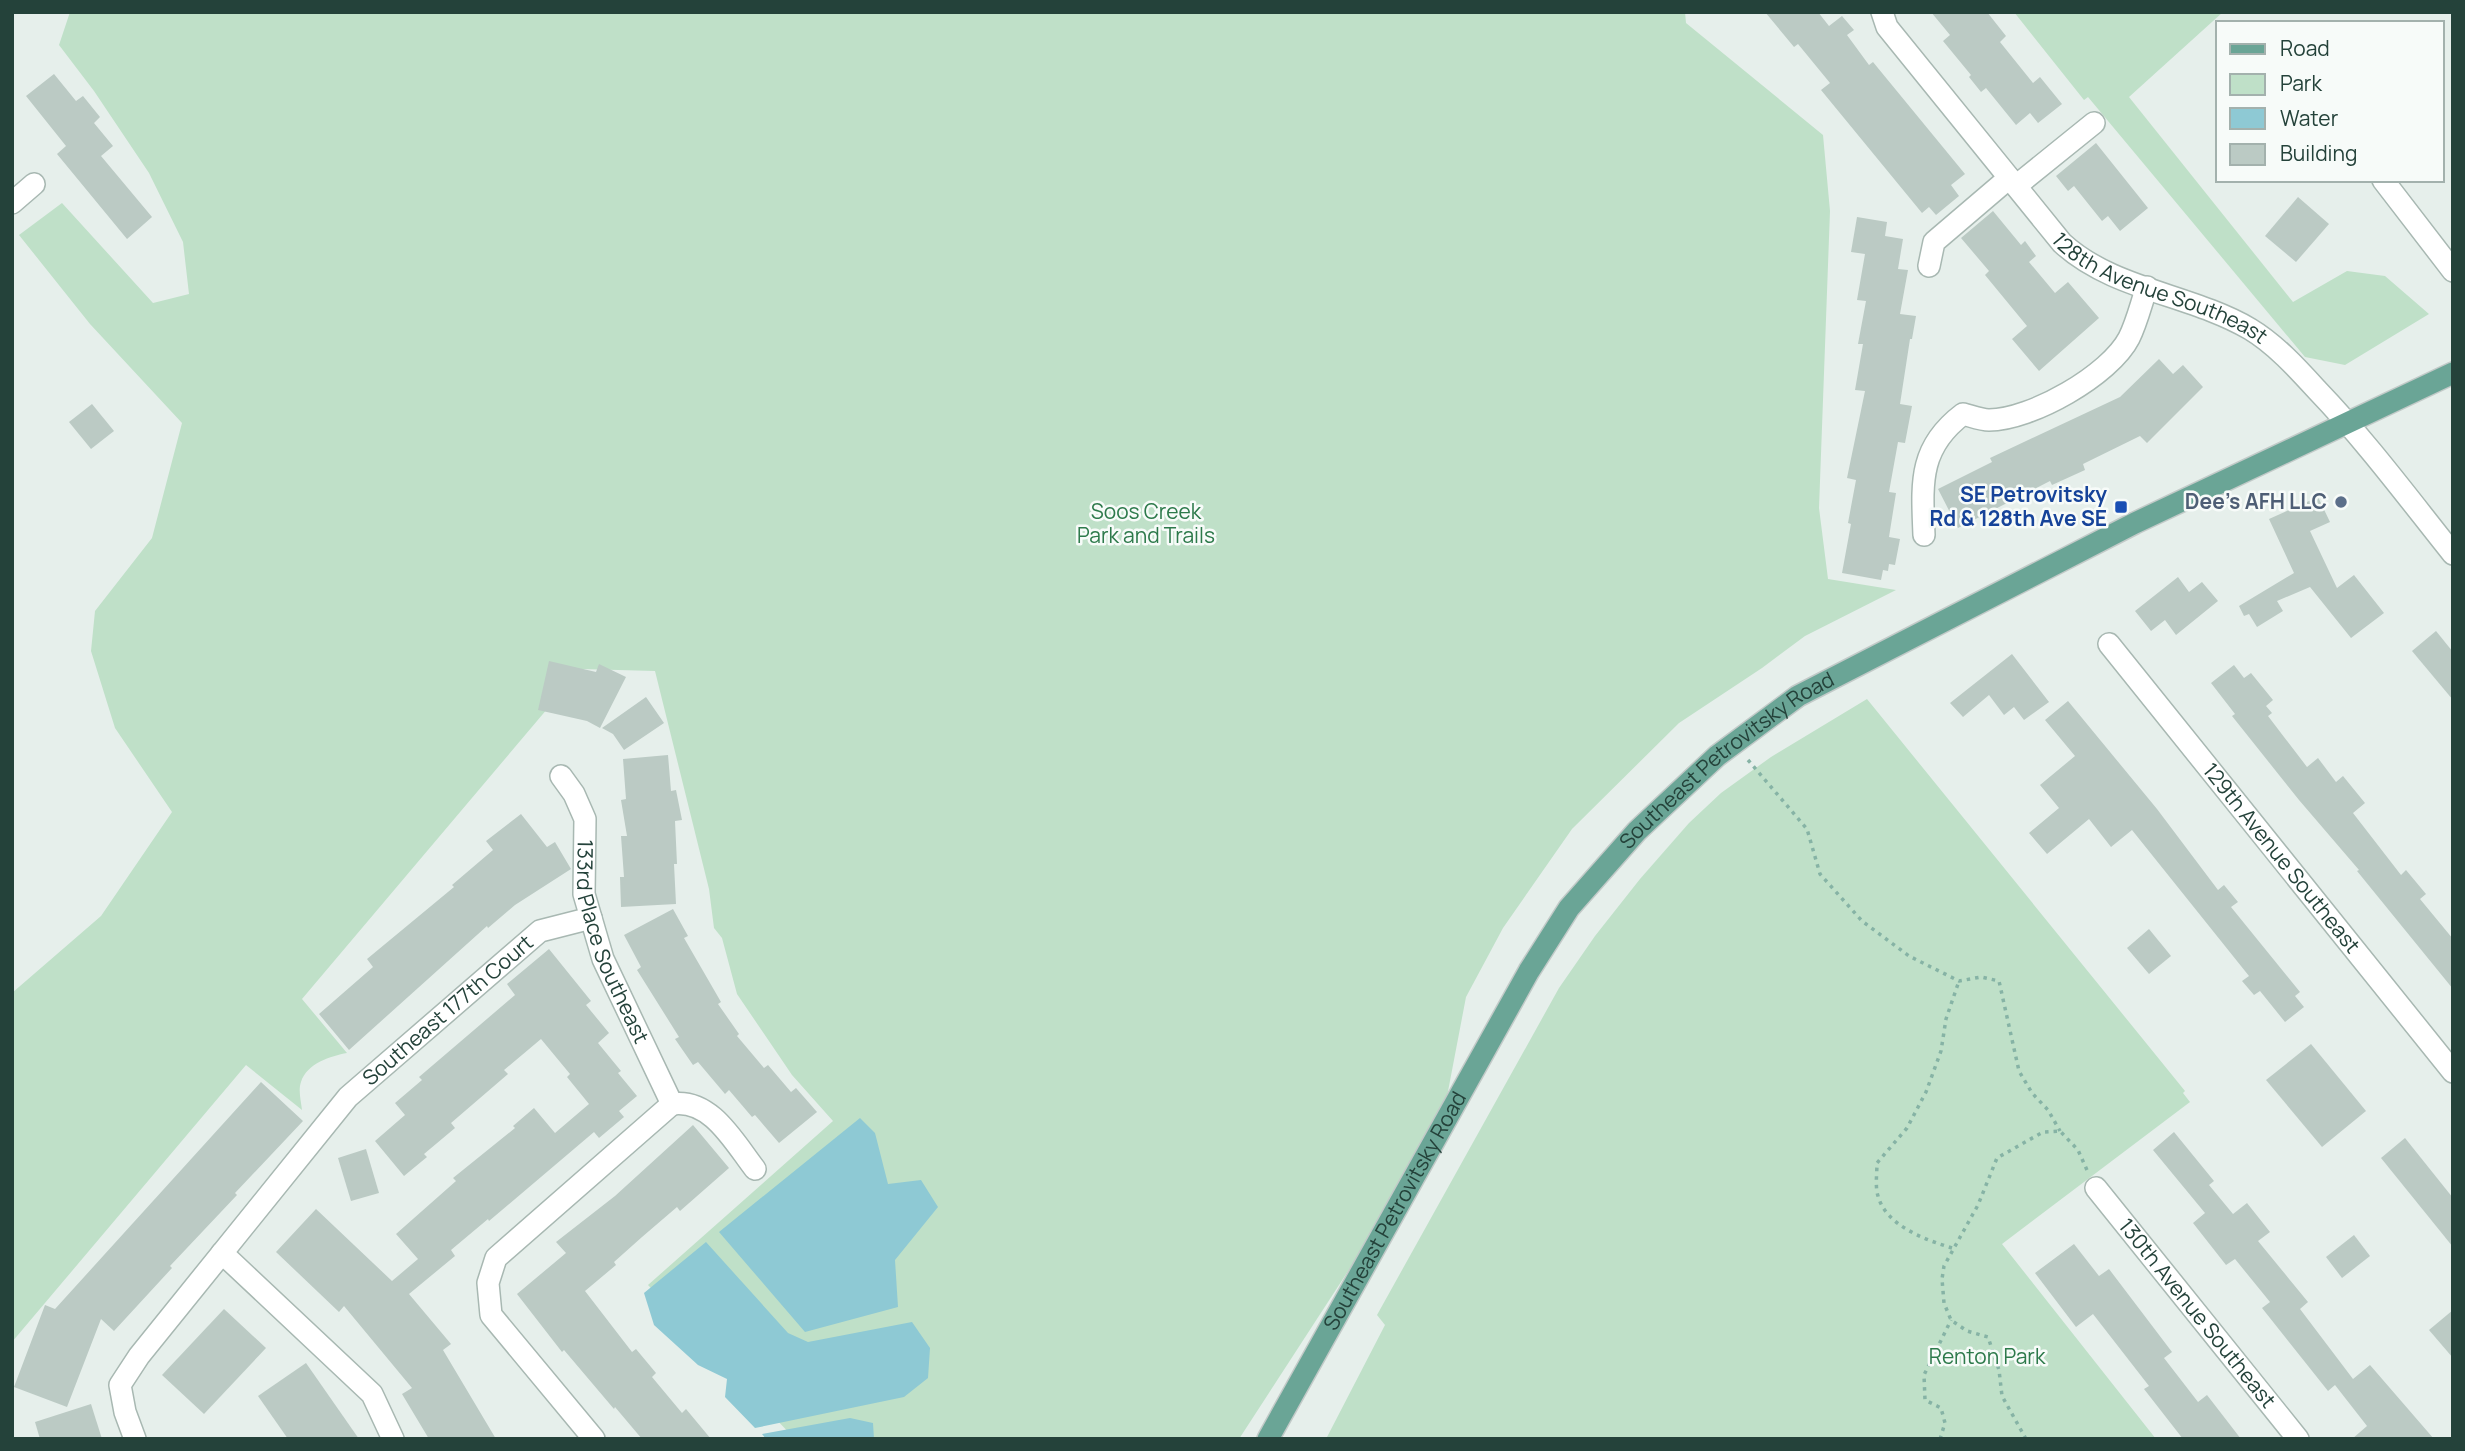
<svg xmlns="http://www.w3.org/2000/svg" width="2465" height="1451" font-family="Manrope,sans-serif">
<rect width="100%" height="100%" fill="#e6efeb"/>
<!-- green -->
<g fill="#bfe0c8">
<path d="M70,12H1685L1686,23L1823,135L1830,211L1819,508L1828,579L1896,590L1805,636L1762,668L1679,723L1572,829L1503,928L1466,997L1441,1128L1239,1439H795L648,1285L833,1121L792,1075L737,994L722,938L714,928L709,889L655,671L581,669L302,999L347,1053C331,1056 307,1063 301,1082C298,1090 301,1101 302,1110L246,1065L12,1342V993L101,916L172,812L115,728L91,651L95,611L152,538L182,423L90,324L19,235L62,203L153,303L189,294L183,242L149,173L94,91L59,45Z"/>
<polygon points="2014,12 2223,12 2129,97 2293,302 2347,271 2385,276 2429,314 2345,365 2305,357 2088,97 2084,100"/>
<polygon points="1867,699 2185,1091 2183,1093 2190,1102 2002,1244 2156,1439 1326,1439 1385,1325 1377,1315 1559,988 1595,936 1640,879 1689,823 1721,793 1771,757"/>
</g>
<!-- water -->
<g fill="#8ec9d4">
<polygon points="860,1118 875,1133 888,1184 921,1180 938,1207 895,1260 898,1307 805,1332 719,1232"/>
<polygon points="706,1242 788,1333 808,1342 912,1322 930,1348 928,1378 904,1397 755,1428 725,1397 727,1379 698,1365 654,1325 644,1293"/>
<polygon points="850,1418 873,1423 874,1439 766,1439 762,1434"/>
</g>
<!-- building -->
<g fill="#bbcac4">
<polygon points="1765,12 1818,12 1829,26 1842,16 1854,30 1847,35 1869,65 1873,62 1965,174 1951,185 1959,196 1936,215 1929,207 1922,213 1821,90 1830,83 1798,44 1794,47"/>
<polygon points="1931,12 1987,12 2006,36 2000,42 2033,83 2040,77 2062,104 2038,123 2030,113 2016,125 1986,88 1981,92 1969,77 1971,75 1943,41 1950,35"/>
<polygon points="54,74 76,101 83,96 100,117 94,123 113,146 101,156 152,217 127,239 57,154 66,146 26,96"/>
<polygon points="2096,143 2148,208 2120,231 2108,216 2102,221 2074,186 2068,191 2056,176"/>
<polygon points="2298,197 2329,224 2296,262 2265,236"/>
<polygon points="1993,211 2021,245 2025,241 2036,256 2029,262 2055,293 2068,282 2099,318 2039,371 2012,339 2027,326 1985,275 1989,271 1961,238"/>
<polygon points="1857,217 1887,222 1885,236 1903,239 1898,269 1908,270 1900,314 1916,316 1912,339 1910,339 1900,404 1912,406 1905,443 1898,442 1889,492 1896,493 1889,537 1900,539 1895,565 1889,564 1888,571 1883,570 1881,580 1842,573 1851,524 1848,523 1856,480 1847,478 1865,391 1855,390 1863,344 1858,344 1866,301 1857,300 1865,254 1851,252"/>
<polygon points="2159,359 2173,374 2183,365 2203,387 2147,443 2140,436 2083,464 2085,470 2052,485 2050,481 1958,528 1938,489 1992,462 1990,458 2120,397"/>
<polygon points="92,404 114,431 91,449 69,422"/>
<polygon points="2318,497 2330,522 2310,531 2337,588 2354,575 2384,613 2351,638 2310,587 2277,601 2283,611 2257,627 2249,614 2244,616 2239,606 2294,573 2269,519"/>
<polygon points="2178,577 2189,592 2202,582 2218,601 2176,635 2165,620 2151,631 2135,611"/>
<polygon points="2436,631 2453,652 2453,700 2412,651"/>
<polygon points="2012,654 2049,702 2024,720 2014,707 2004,715 1989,695 1963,717 1950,703"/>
<polygon points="549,661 596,672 599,664 626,677 600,728 587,721 538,710"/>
<polygon points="2234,665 2244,678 2251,673 2273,700 2266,706 2272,713 2268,716 2307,767 2318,758 2336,782 2343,776 2365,803 2353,813 2401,875 2406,870 2426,894 2420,899 2453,939 2453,989 2357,871 2359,870 2299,800 2232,716 2235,714 2211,683"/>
<polygon points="646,697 664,723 624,750 613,734 602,728"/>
<polygon points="2068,701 2157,809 2218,890 2224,885 2238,902 2231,907 2300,992 2295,996 2304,1007 2285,1022 2260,991 2254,995 2242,981 2249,976 2132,830 2111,847 2089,819 2047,854 2029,833 2059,808 2040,785 2075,756 2045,720"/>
<polygon points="668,755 671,791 676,790 682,820 675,821 677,864 674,864 676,904 621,907 620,877 624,877 621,836 627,836 621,800 626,799 623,759"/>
<polygon points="521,814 547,847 555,842 571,869 515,905 488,928 487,926 349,1050 319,1014 373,967 367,959 454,887 452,885 493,850 486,841"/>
<polygon points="673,909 688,936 684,938 721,1002 718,1004 739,1034 737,1036 764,1068 768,1065 791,1092 796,1088 817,1112 779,1143 755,1115 752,1117 729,1090 725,1094 698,1062 693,1065 675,1039 679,1037 637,970 641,967 624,935"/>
<polygon points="2149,929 2171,956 2149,974 2127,948"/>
<polygon points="549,949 591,1001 586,1005 609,1033 598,1043 621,1071 618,1073 637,1096 619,1111 624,1117 599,1138 594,1132 489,1221 488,1219 451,1250 455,1256 409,1294 451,1344 443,1350 496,1439 429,1439 402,1394 412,1388 344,1306 339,1312 276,1252 316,1209 392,1281 418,1259 396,1234 456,1181 453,1178 515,1128 513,1126 534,1108 555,1133 589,1104 567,1077 570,1074 541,1039 504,1070 508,1074 451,1123 455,1128 424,1154 427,1157 404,1176 375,1141 405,1115 395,1103 422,1080 419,1077 515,995 507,984"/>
<polygon points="2311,1044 2366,1111 2322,1147 2266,1080"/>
<polygon points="261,1082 303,1121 235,1193 237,1195 170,1266 172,1268 114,1331 101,1319 67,1407 14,1387 45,1305 55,1309"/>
<polygon points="693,1125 729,1168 680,1211 677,1207 642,1237 614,1262 616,1265 585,1291 632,1352 636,1349 656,1373 652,1377 682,1413 686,1409 711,1439 642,1439 615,1407 614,1409 564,1350 562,1352 517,1294 566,1253 556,1242 615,1196"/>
<polygon points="2174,1132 2214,1181 2209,1185 2233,1214 2247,1203 2270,1232 2258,1241 2308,1302 2300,1309 2353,1379 2370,1365 2434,1439 2352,1439 2367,1426 2335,1385 2328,1391 2262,1308 2270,1302 2235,1259 2226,1265 2193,1223 2205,1213 2153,1150"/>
<polygon points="2405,1138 2453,1198 2453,1247 2381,1158"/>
<polygon points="366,1149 379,1193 351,1201 338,1158"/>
<polygon points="2354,1235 2370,1256 2342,1278 2326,1257"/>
<polygon points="2074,1244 2099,1276 2109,1269 2172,1352 2164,1358 2198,1402 2207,1395 2241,1439 2183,1439 2144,1389 2149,1386 2093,1314 2076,1327 2035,1273"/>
<polygon points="224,1309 266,1348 204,1414 162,1375"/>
<polygon points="2453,1310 2453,1358 2429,1330"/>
<polygon points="306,1363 359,1439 288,1439 258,1396"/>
<polygon points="91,1404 102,1439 40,1439 35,1422"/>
</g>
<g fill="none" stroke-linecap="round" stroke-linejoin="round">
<!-- minor casing -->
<g stroke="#a8b8b2" stroke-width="24">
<g id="minor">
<path id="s1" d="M1882,12L1887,27L2062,243C2113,290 2190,294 2250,329C2275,344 2297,368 2317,390C2366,441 2409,499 2453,554"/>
<polyline points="2383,180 2453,271"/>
<polyline points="2016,186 2094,123"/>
<polyline points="12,203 34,184"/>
<polyline points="1929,266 1934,242 2009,178"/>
<path d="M1924,535C1922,484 1918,448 1963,414C1971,416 1981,420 1989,420C2031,420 2110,375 2129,338C2137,322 2141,304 2147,287"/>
<path id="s2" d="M2109,644L2453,1072"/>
<path id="s3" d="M561,776L574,794L585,819L584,894L603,959L672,1104"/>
<path d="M672,1104C711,1098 734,1142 755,1169"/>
<path id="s4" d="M2096,1188L2298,1439"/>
<polyline points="222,1253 372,1394 393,1439"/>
<path id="s5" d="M135,1439L125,1412L120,1385L139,1356L348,1097L540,931L591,918"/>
<polyline points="594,1439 491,1315 488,1283 496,1258 672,1104"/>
</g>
</g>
<!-- major casing -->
<g stroke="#c2cac8" stroke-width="24">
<g id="major">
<path id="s6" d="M1268,1439L1529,971L1569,908L1637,831L1717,756L1798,696L2135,523L2453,373"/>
</g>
</g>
<!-- path -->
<g stroke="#86b3a5" stroke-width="3.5" stroke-dasharray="3.5 5" stroke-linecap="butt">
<polyline points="1748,760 1807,829 1820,874 1862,921 1909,956 1959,981 1981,977 1999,981 2019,1071 2032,1093 2048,1110 2060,1131"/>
<path d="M1952,1248C1926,1240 1886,1226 1878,1196C1875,1187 1877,1173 1877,1163L1907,1128L1926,1092L1941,1051L1946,1019L1959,981"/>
<polyline points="1940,1439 1945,1423 1941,1408 1925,1400 1924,1375 1951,1320"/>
<polyline points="2026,1439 2002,1396 1999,1370 1988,1337 1967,1331 1951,1320 1944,1303 1942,1279 1944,1266 1978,1205 1997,1158 2043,1132 2060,1131 2078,1150 2087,1170"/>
</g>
<!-- minor -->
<use href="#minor" stroke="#fff" stroke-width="21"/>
<!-- major -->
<use href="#major" stroke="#6aa596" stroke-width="21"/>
</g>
<!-- markers -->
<circle fill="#5c6f8a" stroke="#f7fbf9" stroke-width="2.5" cx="2341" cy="502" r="7"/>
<rect fill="#1a4fb4" stroke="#f7fbf9" stroke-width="2.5" x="2114" y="500" width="14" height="14" rx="3.5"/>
<g text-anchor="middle" stroke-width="5" stroke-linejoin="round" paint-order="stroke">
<!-- street labels -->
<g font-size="21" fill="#24423a" stroke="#f7fbf9">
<text dy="7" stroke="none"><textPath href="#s1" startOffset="402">128th Avenue Southeast</textPath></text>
<text dy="7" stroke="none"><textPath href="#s6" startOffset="828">Southeast Petrovitsky Road</textPath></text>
<text dy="7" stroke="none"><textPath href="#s2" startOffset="275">129th Avenue Southeast</textPath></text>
<text dy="7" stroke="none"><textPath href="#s3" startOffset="177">133rd Place Southeast</textPath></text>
<text dy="7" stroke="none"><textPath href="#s5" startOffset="556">Southeast 177th Court</textPath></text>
<text dy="7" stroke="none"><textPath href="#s6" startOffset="261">Southeast Petrovitsky Road</textPath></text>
<text dy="7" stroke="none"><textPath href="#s4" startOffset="161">130th Avenue Southeast</textPath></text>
</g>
<!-- transit labels -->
<g font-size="21" font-weight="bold" fill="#164399" stroke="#f7fbf9" text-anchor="end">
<text x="2107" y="502">SE Petrovitsky<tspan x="2107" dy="24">Rd &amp; 128th Ave SE</tspan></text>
</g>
<!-- service labels -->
<g font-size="21" font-weight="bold" fill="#4e5e75" stroke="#f7fbf9" text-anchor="end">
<text x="2327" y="509">Dee's AFH LLC</text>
</g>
<!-- park labels -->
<g font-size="21" fill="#2d7a4b" stroke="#f7fbf9">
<text x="1146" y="519">Soos Creek<tspan x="1146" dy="24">Park and Trails</tspan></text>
<text x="1987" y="1364">Renton Park</text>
</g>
</g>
<!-- border -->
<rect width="2465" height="1451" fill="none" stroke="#24423a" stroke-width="28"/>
<!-- legend -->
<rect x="2216" y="21" width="228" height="161" fill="#f7fbf9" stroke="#a3b1ad" stroke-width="2"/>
<rect x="2230" y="44" width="35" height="10" fill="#6aa596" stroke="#a3b1ad" stroke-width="2"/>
<text x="2280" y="56" font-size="21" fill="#24423a">Road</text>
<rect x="2230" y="74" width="35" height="21" fill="#bfe0c8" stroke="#a3b1ad" stroke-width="2"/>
<text x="2280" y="91" font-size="21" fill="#24423a">Park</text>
<rect x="2230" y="108" width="35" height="21" fill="#8ec9d4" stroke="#a3b1ad" stroke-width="2"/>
<text x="2280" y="126" font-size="21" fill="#24423a">Water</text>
<rect x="2230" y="144" width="35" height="21" fill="#bbcac4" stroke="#a3b1ad" stroke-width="2"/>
<text x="2280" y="161" font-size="21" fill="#24423a">Building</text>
</svg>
